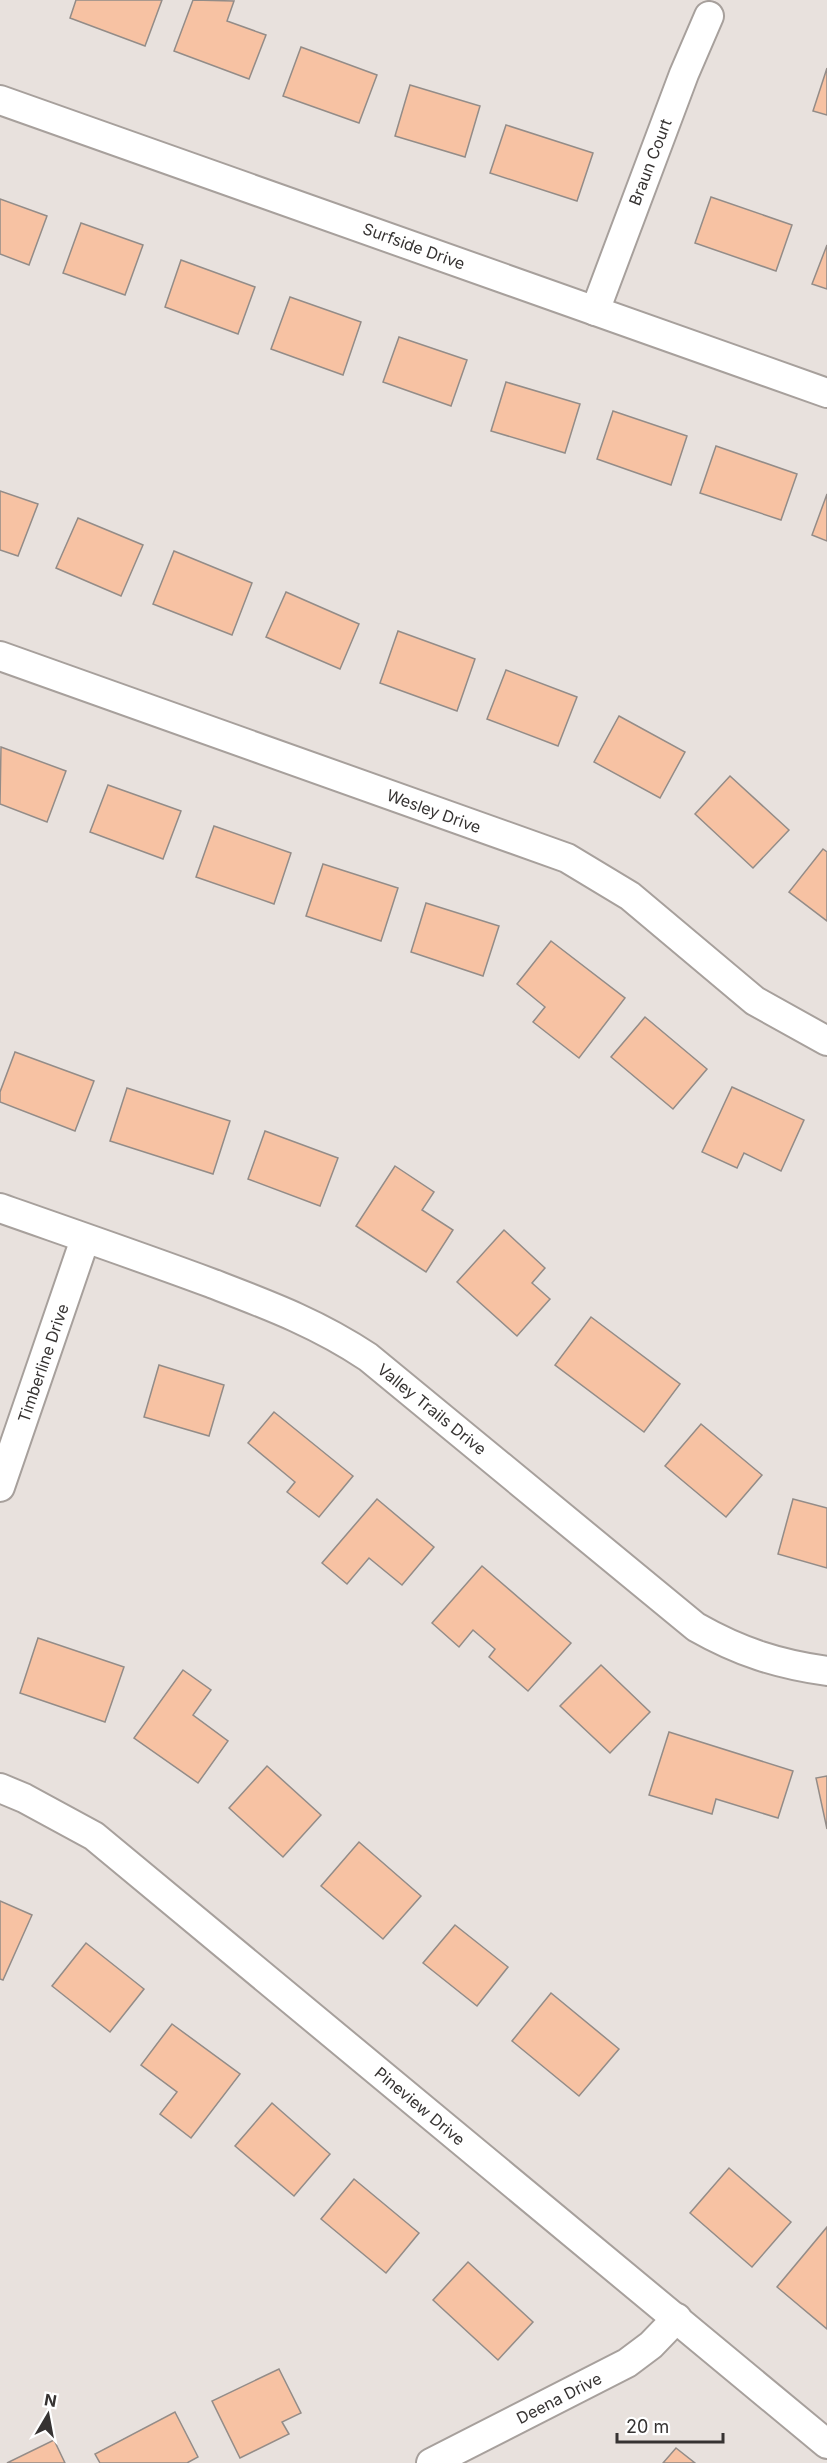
<svg xmlns="http://www.w3.org/2000/svg" width="827" height="2463" font-family="Inter,sans-serif">
<rect width="100%" height="100%" fill="#e8e1dd"/>
<!-- building -->
<g fill="#f7c2a3" stroke="#938c88" stroke-width="1.5">
<polygon points="76,0 162,0 145,46 70,18"/>
<polygon points="193,0 234,1 227,21 266,35 249,79 174,51"/>
<polygon points="301,47 377,75 359,123 283,96"/>
<polygon points="827,68 827,115 813,111"/>
<polygon points="410,85 480,106 465,157 395,136"/>
<polygon points="506,125 593,153 577,201 490,173"/>
<polygon points="711,197 792,225 776,271 695,243"/>
<polygon points="0,199 47,216 29,265 0,254"/>
<polygon points="81,223 143,245 125,295 63,273"/>
<polygon points="827,245 827,289 812,284"/>
<polygon points="181,260 255,287 238,334 165,307"/>
<polygon points="290,297 361,322 343,375 271,349"/>
<polygon points="399,337 467,360 451,406 383,382"/>
<polygon points="506,382 580,404 565,453 491,431"/>
<polygon points="613,411 687,436 671,485 597,459"/>
<polygon points="716,446 797,474 781,520 700,493"/>
<polygon points="0,491 38,504 18,556 0,550"/>
<polygon points="827,494 827,541 812,535"/>
<polygon points="78,518 143,545 121,596 56,568"/>
<polygon points="174,551 252,583 232,635 153,604"/>
<polygon points="286,592 359,624 340,669 266,637"/>
<polygon points="398,631 475,659 457,711 380,683"/>
<polygon points="506,670 577,697 558,746 487,719"/>
<polygon points="619,716 685,752 660,798 594,762"/>
<polygon points="1,747 66,771 47,822 0,804"/>
<polygon points="730,776 789,830 753,868 695,814"/>
<polygon points="108,785 181,811 163,859 90,832"/>
<polygon points="214,826 291,853 274,904 196,877"/>
<polygon points="823,849 827,852 827,921 789,892"/>
<polygon points="323,864 398,888 381,941 306,916"/>
<polygon points="426,903 499,926 483,976 411,952"/>
<polygon points="551,941 625,998 579,1058 533,1022 545,1007 517,984"/>
<polygon points="645,1017 707,1069 673,1109 611,1057"/>
<polygon points="15,1052 94,1081 75,1131 0,1102 0,1092"/>
<polygon points="732,1087 804,1120 781,1171 744,1153 737,1168 702,1152"/>
<polygon points="127,1088 230,1121 213,1174 110,1141"/>
<polygon points="265,1131 338,1158 320,1206 248,1179"/>
<polygon points="395,1166 434,1192 422,1210 453,1230 426,1272 356,1226"/>
<polygon points="504,1230 545,1268 532,1283 550,1299 517,1336 457,1282"/>
<polygon points="591,1317 680,1384 644,1432 555,1365"/>
<polygon points="159,1365 224,1385 209,1436 144,1417"/>
<polygon points="274,1412 353,1476 319,1517 287,1492 295,1482 248,1443"/>
<polygon points="701,1424 762,1475 726,1517 665,1466"/>
<polygon points="377,1499 434,1547 402,1585 369,1558 347,1584 322,1563"/>
<polygon points="793,1499 827,1508 827,1568 778,1554"/>
<polygon points="482,1566 571,1643 528,1691 489,1657 495,1649 473,1630 459,1647 432,1623"/>
<polygon points="38,1638 124,1667 105,1722 20,1693"/>
<polygon points="601,1665 650,1712 610,1753 560,1706"/>
<polygon points="183,1670 211,1690 193,1715 228,1741 198,1783 134,1738"/>
<polygon points="669,1732 793,1771 778,1818 716,1799 712,1814 649,1795"/>
<polygon points="267,1766 321,1815 283,1857 229,1808"/>
<polygon points="827,1776 827,1829 816,1778"/>
<polygon points="359,1842 421,1896 383,1939 321,1886"/>
<polygon points="0,1901 32,1915 3,1980 0,1979"/>
<polygon points="455,1925 508,1967 477,2006 423,1963"/>
<polygon points="86,1943 144,1989 110,2032 52,1986"/>
<polygon points="551,1993 619,2049 579,2096 512,2041"/>
<polygon points="172,2024 240,2074 191,2138 160,2114 177,2092 141,2065"/>
<polygon points="272,2103 330,2154 294,2196 235,2146"/>
<polygon points="729,2168 791,2222 752,2267 690,2213"/>
<polygon points="354,2179 419,2233 386,2273 321,2219"/>
<polygon points="827,2227 827,2329 777,2287"/>
<polygon points="468,2262 533,2322 498,2360 433,2300"/>
<polygon points="279,2369 301,2413 282,2422 289,2434 240,2458 212,2401"/>
<polygon points="175,2412 198,2457 187,2463 100,2463 95,2454"/>
<polygon points="54,2440 65,2463 7,2463"/>
<polygon points="676,2448 695,2463 663,2463"/>
</g>
<g fill="none" stroke-linecap="round" stroke-linejoin="round">
<!-- minor casing -->
<g stroke="#a7a09c" stroke-width="32">
<g id="minor">
<polyline points="0,100 827,393"/>
<polyline points="595,311 684,74 709,16"/>
<polyline points="0,656 567,858 630,896 755,1001 827,1041"/>
<path d="M0,1208C71,1233 141,1257 211,1283C268,1305 317,1323 368,1357L696,1627C740,1652 778,1664 827,1671"/>
<polyline points="0,1487 85,1239"/>
<polyline points="0,1788 24,1798 94,1836 827,2444"/>
<polyline points="431,2463 627,2363 651,2345 677,2318"/>
</g>
</g>
<!-- minor -->
<use href="#minor" stroke="#fff" stroke-width="28"/>
</g>
<g text-anchor="middle" stroke-width="4.5" stroke-linejoin="round" paint-order="stroke">
<!-- street labels -->
<g font-size="16" fill="#363332" stroke="#fff">
<text transform="translate(650 162) rotate(-69)" y="6">Braun Court</text>
<text transform="translate(414 246) rotate(20)" y="6">Surfside Drive</text>
<text transform="translate(434 811) rotate(20)" y="6">Wesley Drive</text>
<text transform="translate(43 1363) rotate(-71)" y="6">Timberline Drive</text>
<text transform="translate(432 1409) rotate(39)" y="6">Valley Trails Drive</text>
<text transform="translate(420 2106) rotate(40)" y="6">Pineview Drive</text>
<text transform="translate(559 2398) rotate(-27)" y="6">Deena Drive</text>
</g>
</g>
<!-- north arrow -->
<g transform="translate(48 2415) rotate(10)" stroke="#ffffff" stroke-width="4.5" paint-order="stroke">
<path d="M0-4.5L10 22L0 15L-10 22Z" fill="#363332"/>
<text y="-9" font-size="16" font-weight="bold" text-anchor="middle" fill="#363332">N</text>
</g>
<!-- scale -->
<path d="M617 2433v9h106v-9" fill="none" stroke="#363332" stroke-width="3"/>
<text x="626" y="2433" font-size="18" fill="#363332" stroke="#ffffff" stroke-width="4.5" paint-order="stroke">20 m</text>
</svg>
